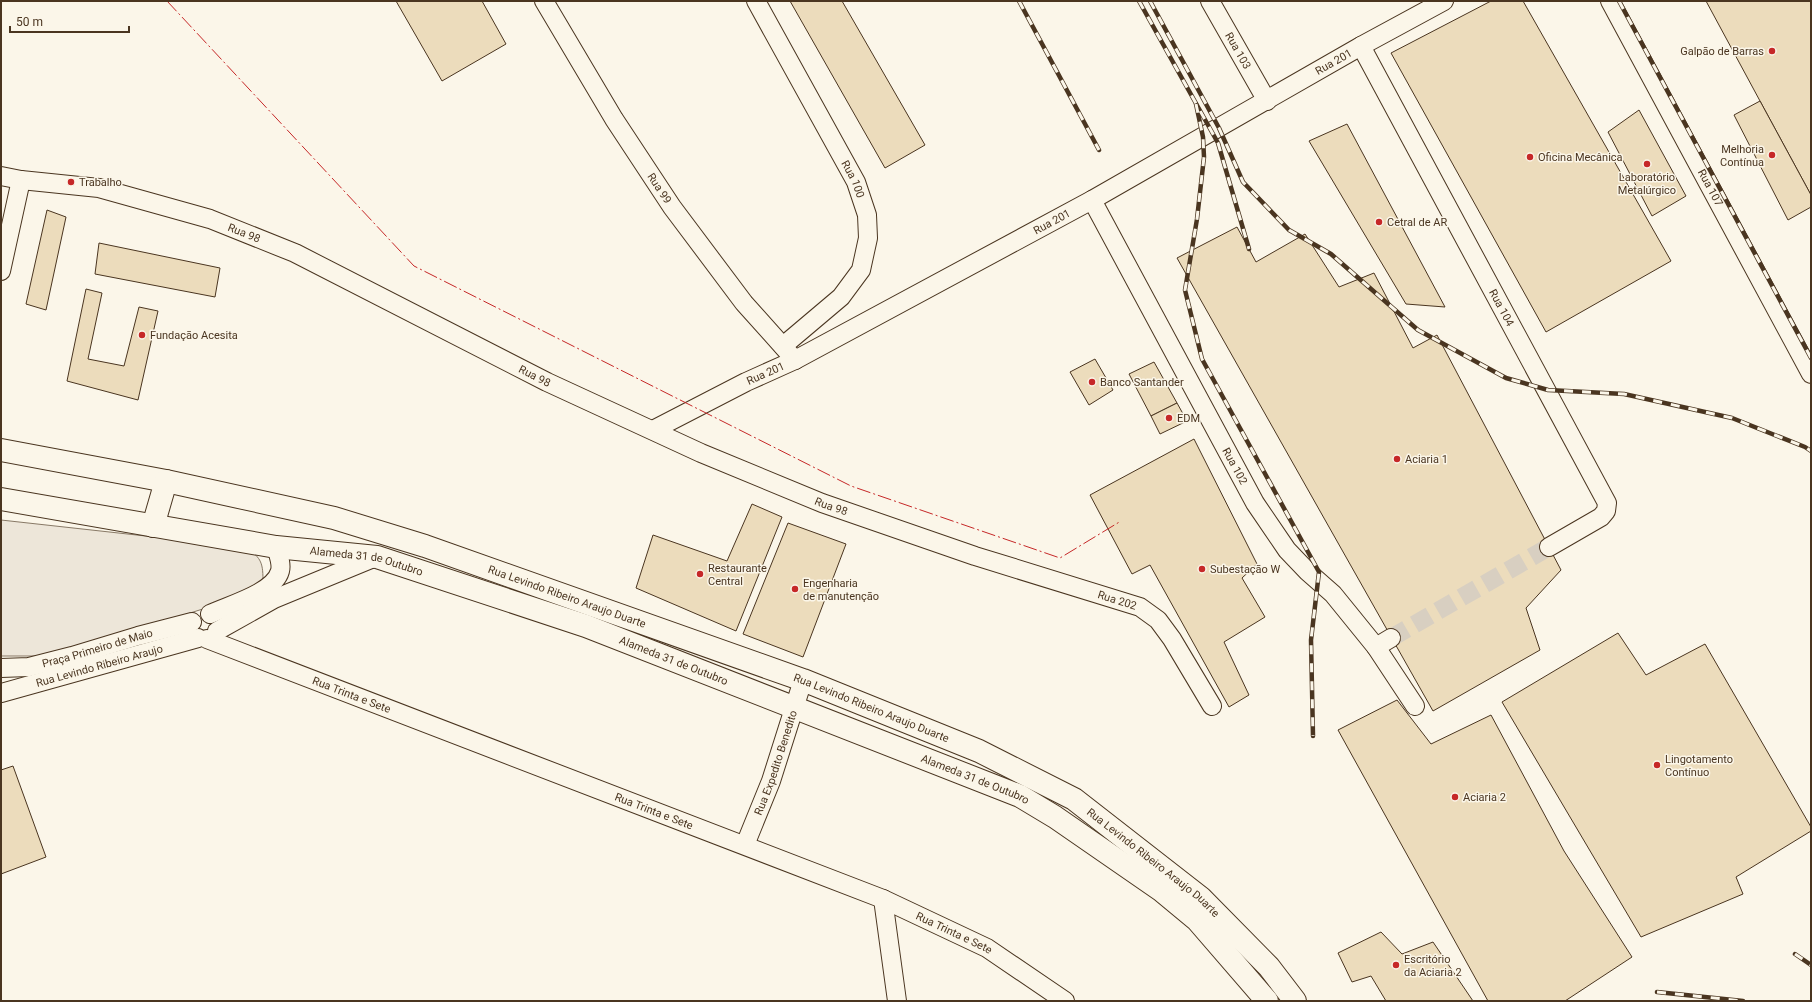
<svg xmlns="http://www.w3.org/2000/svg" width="1812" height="1002" font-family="Roboto,sans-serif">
<rect width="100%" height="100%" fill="#fbf6e9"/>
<!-- green -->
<path fill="#ede6d9" stroke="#887966" d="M1,520L245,547C260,557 263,561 263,580L247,595L111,638L42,656H1Z"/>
<!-- building -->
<g fill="#ecdcbc" stroke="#4a3520">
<polygon points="396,1 482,1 506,44 442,81"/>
<polygon points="790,1 842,1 925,145 885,168"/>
<polygon points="1491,1 1523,1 1671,261 1546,332 1391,53"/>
<polygon points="1706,1 1811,1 1811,195 1760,101"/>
<polygon points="1760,101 1811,195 1811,207 1788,220 1734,115"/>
<polygon points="1639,110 1686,196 1652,216 1608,132"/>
<polygon points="1347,124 1445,307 1406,304 1309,141"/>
<polygon points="47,210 66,217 46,310 26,304"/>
<polygon points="1237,227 1256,262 1305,234 1339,287 1374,273 1413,348 1437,335 1561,570 1526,608 1540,650 1433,711 1177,258"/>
<polygon points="99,243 220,268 215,297 95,274"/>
<polygon points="86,289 102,293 88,359 124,366 139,307 158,311 138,400 67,381"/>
<polygon points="1095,359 1113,390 1089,405 1070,372"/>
<polygon points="1154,362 1177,403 1151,416 1129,374"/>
<polygon points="1177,403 1187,421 1160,434 1151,416"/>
<polygon points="1194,439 1257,564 1242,578 1265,617 1224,642 1249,695 1229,707 1150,565 1132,574 1090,495"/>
<polygon points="752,504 782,517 736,631 636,588 653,535 727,561"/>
<polygon points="788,523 846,544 803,657 743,634"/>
<polygon points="1618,633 1646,675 1705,644 1811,827 1811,831 1736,877 1743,894 1641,937 1502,702"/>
<polygon points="1397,700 1431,744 1491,715 1564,851 1632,957 1565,1001 1488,1001 1338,730"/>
<polygon points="13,766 46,857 1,874 1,770"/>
<polygon points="1381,932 1402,954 1433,942 1473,1001 1386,1001 1371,976 1352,982 1338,953"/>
</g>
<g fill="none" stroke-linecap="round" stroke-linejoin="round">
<!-- minor-tunnel -->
<polyline stroke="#d8cfc1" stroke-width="18" stroke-dasharray="18 9" stroke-linecap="butt" points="1391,638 1549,547"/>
<!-- minor casing -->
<g stroke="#4a3520" stroke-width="20">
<g id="minor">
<path id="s1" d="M544,1L614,119L672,207L744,303L795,360"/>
<path id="s2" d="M756,1L856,182L867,215L868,238L861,270L841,297L783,346"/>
<path id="s3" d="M1210,1L1267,101"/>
<path id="s4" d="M1610,1L1811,374"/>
<path id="s5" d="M1361,46L1607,503L1606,511L1601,517L1549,547"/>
<path id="s6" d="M1,176L21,180L99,188L210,219L295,253L547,382L701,453L822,503L975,556L1140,607L1158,620L1172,639L1212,706"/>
<path id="s7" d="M1092,200L1255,503L1287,550L1308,572L1333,594L1376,647L1415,706"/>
<polyline points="1,271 21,180"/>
<path id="s8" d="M653,430L746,382L795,360L1092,200L1361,46L1444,1"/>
<path d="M210,614C229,605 274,593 280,571C282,564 278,554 276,547"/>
<polyline points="217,631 274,599 376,557"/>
<path id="s9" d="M207,639L883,899L987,948L1065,1001"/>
<polyline points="1376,647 1391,638"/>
<path id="s10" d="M1,668L29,667L72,656L138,636L192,622"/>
<path id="s11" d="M1,693L198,638"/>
<path id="s12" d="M745,845L771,781L803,680"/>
<polyline points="883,899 897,1001"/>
</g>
</g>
<!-- major casing -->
<g stroke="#4a3520" stroke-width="24">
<g id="major">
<path id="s13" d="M1,450L166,481L334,518L425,546L803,680L979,751L1074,799L1201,898L1269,967L1295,1001"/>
<path id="s14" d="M1,499L276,547L377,557L586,626L1020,796L1055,817L1162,891L1197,920L1267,1001"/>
<polyline points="153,526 166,481"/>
</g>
</g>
<!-- minor -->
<use href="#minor" stroke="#fbf6e9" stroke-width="18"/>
<!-- major -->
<use href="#major" stroke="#fbf6e9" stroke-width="22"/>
<!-- rail casing -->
<g stroke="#4a3520" stroke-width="4.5">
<g id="rail">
<polyline points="1019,1 1099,150"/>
<polyline points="1139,1 1218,143 1249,249"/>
<polyline points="1150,1 1219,128 1243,182 1289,230 1331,254 1418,330 1506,378 1548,390 1624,394 1732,418 1805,447 1811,451"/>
<polyline points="1619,1 1811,358"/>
<polyline points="1196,104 1203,137 1204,157 1197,219 1185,290 1202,359 1319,572 1311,640 1313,736"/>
<polyline points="1795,954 1811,965"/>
<polyline points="1657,992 1743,1001"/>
</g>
</g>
<!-- rail -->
<use href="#rail" stroke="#fbf6e9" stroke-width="3" stroke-dasharray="9" stroke-linecap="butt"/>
<!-- power -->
<polyline stroke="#c62828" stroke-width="1" stroke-dasharray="14 3 2 3" stroke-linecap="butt" points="167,1 414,266 851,486 1060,558 1121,521"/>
</g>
<!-- markers -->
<g fill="#c62828" stroke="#fbf6e9" stroke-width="1.5">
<circle cx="1772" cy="51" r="4"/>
<circle cx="1772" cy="155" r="4"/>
<circle cx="1530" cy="157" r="4"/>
<circle cx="1647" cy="164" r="4"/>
<circle cx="71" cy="182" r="4"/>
<circle cx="1379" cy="222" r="4"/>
<circle cx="142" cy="335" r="4"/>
<circle cx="1092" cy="382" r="4"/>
<circle cx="1169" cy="418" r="4"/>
<circle cx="1397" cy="459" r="4"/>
<circle cx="1202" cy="569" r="4"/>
<circle cx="700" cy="574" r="4"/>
<circle cx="795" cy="589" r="4"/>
<circle cx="1657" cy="765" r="4"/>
<circle cx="1455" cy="797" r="4"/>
<circle cx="1396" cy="965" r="4"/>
</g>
<g text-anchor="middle" stroke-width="3" stroke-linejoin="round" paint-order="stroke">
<!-- street labels -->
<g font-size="11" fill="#4a3520" stroke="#fbf6e9">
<text dy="4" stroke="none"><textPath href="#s3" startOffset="57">Rua 103</textPath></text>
<text dy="4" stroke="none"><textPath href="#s8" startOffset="774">Rua 201</textPath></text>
<text dy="4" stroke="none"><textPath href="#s2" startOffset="203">Rua 100</textPath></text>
<text dy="4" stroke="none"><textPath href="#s1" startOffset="220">Rua 99</textPath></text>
<text dy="4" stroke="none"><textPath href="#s4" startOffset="212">Rua 107</textPath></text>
<text dy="4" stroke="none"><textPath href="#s8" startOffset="450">Rua 201</textPath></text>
<text dy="4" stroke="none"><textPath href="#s6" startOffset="251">Rua 98</textPath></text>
<text dy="4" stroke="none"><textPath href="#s5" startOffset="297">Rua 104</textPath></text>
<text dy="4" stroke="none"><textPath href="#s8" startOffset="126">Rua 201</textPath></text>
<text dy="4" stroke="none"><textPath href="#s6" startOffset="575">Rua 98</textPath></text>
<text dy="4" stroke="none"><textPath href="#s7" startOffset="302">Rua 102</textPath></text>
<text dy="4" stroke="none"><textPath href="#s6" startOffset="899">Rua 98</textPath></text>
<text dy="4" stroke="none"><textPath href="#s14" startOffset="371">Alameda 31 de Outubro</textPath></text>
<text dy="4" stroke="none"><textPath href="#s13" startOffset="586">Rua Levindo Ribeiro Araujo Duarte</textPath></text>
<text dy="4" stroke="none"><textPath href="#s6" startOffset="1200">Rua 202</textPath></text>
<text dy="4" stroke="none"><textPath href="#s10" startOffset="99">Praça Primeiro de Maio</textPath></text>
<text dy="4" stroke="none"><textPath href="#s14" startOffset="695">Alameda 31 de Outubro</textPath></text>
<text dy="4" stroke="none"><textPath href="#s11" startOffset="102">Rua Levindo Ribeiro Araujo</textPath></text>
<text dy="4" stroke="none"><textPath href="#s9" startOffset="155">Rua Trinta e Sete</textPath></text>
<text dy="4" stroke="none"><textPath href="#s13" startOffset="910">Rua Levindo Ribeiro Araujo Duarte</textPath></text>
<text dy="4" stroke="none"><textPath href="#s12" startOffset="88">Rua Expedito Benedito</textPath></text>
<text dy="4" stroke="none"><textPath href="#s14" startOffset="1019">Alameda 31 de Outubro</textPath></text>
<text dy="4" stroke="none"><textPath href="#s9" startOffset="479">Rua Trinta e Sete</textPath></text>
<text dy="4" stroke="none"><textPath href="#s13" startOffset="1234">Rua Levindo Ribeiro Araujo Duarte</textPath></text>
<text dy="4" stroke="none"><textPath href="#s9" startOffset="803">Rua Trinta e Sete</textPath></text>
</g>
<!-- poi labels -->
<g font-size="11" fill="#4a3520" stroke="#fbf6e9" text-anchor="start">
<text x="1764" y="55" text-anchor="end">Galpão de Barras</text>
<text x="1764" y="153" text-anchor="end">Melhoria<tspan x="1764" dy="13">Contínua</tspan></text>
<text x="1538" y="161">Oficina Mecânica</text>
<text x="1647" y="181" text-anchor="middle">Laboratório<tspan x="1647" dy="13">Metalúrgico</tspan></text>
<text x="79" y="186">Trabalho</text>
<text x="1387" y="226">Cetral de AR</text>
<text x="150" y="339">Fundação Acesita</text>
<text x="1100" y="386">Banco Santander</text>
<text x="1177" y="422">EDM</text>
<text x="1405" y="463">Aciaria 1</text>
<text x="708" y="572">Restaurante<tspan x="708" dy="13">Central</tspan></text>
<text x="1210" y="573">Subestação W</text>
<text x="803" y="587">Engenharia<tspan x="803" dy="13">de manutenção</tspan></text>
<text x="1665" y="763">Lingotamento<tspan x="1665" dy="13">Contínuo</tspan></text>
<text x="1463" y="801">Aciaria 2</text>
<text x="1404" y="963">Escritório<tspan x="1404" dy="13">da Aciaria 2</tspan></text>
</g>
</g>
<!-- border -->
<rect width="1812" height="1002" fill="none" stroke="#4a3520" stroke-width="4"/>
<!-- scale -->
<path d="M10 26v6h119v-6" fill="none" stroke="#4a3520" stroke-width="2"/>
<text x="16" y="26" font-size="12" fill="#4a3520" stroke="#fbf6e9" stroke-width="3" paint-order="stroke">50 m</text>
</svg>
